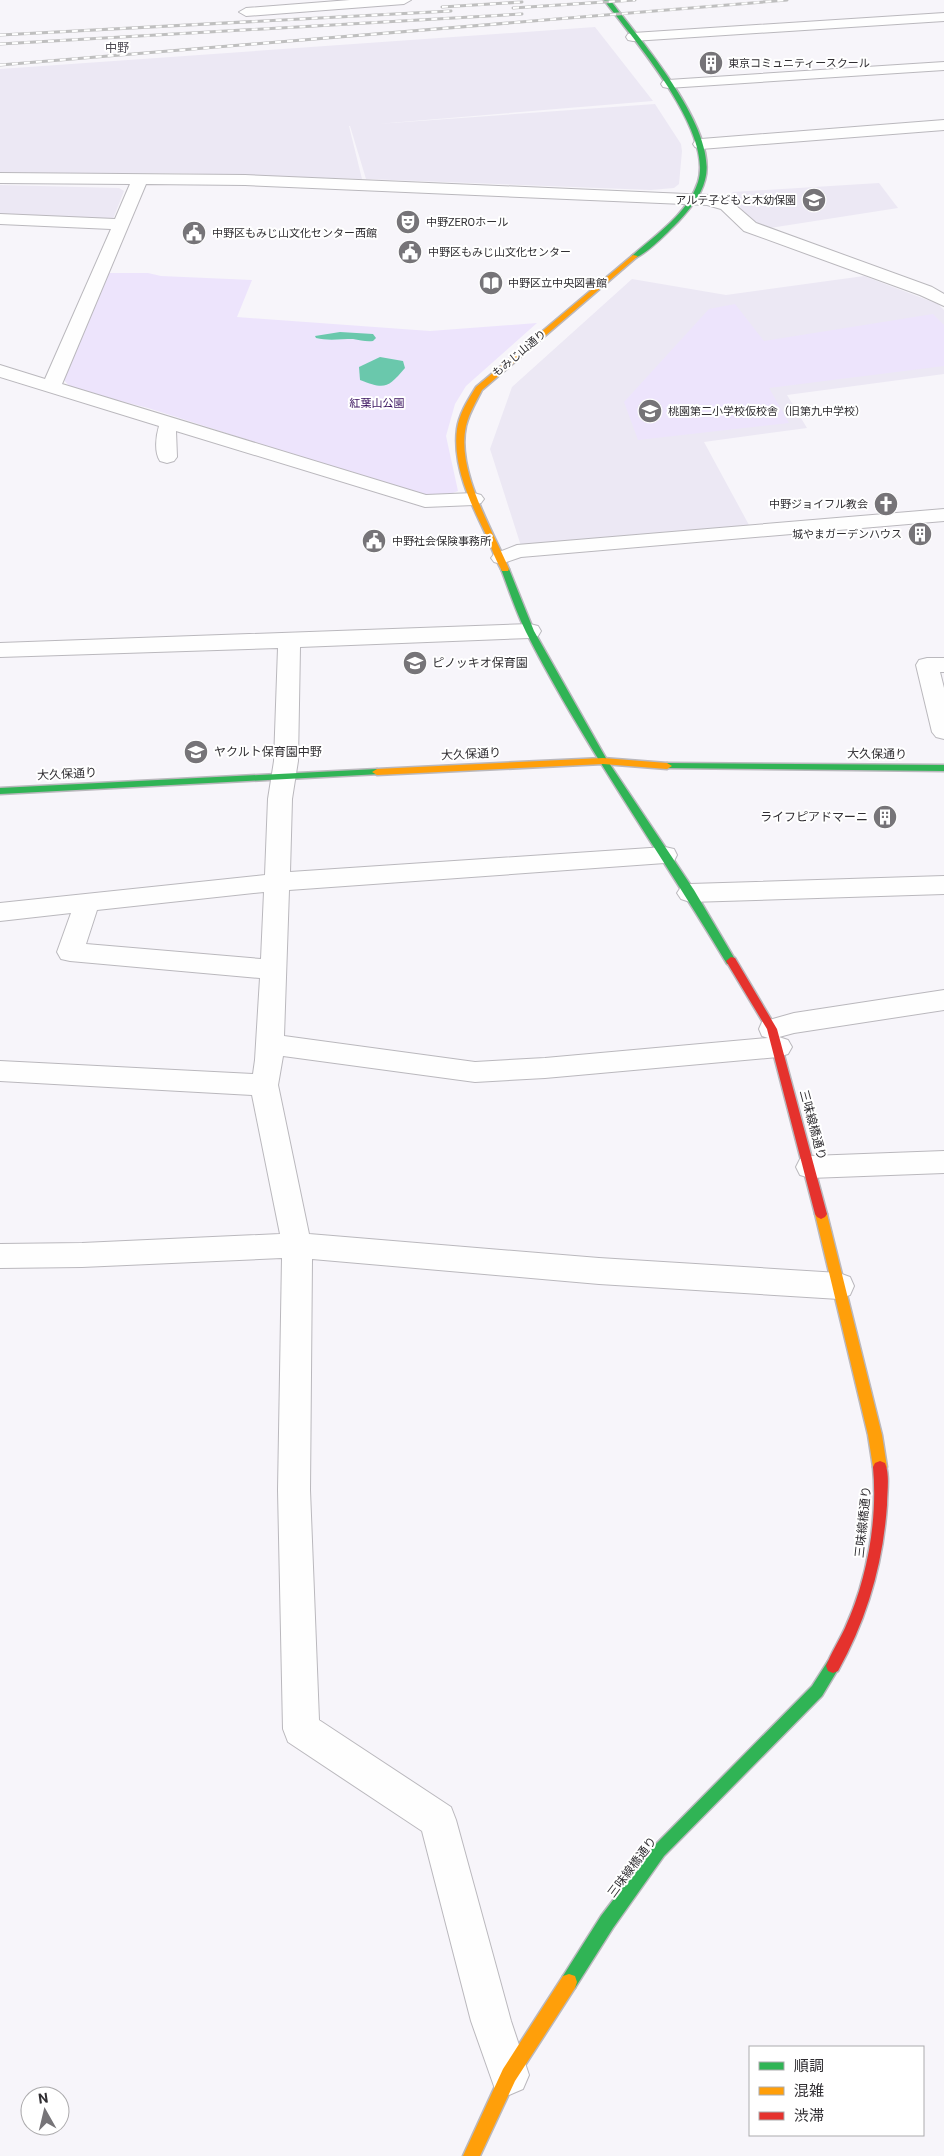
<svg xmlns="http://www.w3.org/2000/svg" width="944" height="2156" font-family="Roboto,'Noto Sans JP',sans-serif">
<rect width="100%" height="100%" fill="#f7f5fa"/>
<!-- built -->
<g fill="#ece8f4">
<polygon points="595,27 653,101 377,124 655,104 681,144 682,151 679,184 674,188 651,190 366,179 350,126 349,126 362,179 174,173 0,173 0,69"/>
<polygon points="879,183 898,208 770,228 746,218 732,192"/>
<polygon points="0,185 119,188 124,191 113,219 0,216"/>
<polygon points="864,276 938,304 944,310 944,374 787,395 807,428 704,442 749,525 521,546 490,449 512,387 632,279 726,295"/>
</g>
<!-- green -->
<g fill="#ede4fc">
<polygon points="107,273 148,273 161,276 252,280 237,317 430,331 537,323 466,386 455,404 446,436 458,491 435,500 148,408 72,389 63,379"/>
<polygon points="735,304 764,341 933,314 944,325 944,366 769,388 789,423 638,440 624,402 709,309"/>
</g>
<!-- water -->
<g fill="#6ac8ac">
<path d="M340,332L373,334L376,338L373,341C366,342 360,340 353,339C340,339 328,341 316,338L315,336Z"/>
<path d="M380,357L403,361L405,368C388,388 385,390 360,380L359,367Z"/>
</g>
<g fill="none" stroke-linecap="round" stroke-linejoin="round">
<!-- street casing -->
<g stroke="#bab8bd" stroke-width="2">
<g id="street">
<polygon points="350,0 411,0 404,4 246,16 239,12 246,8"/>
<polygon points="944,13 944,21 633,41 628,40 626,37 628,34 633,33"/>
<polygon points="944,62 944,70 668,88 663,87 661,84 663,81 668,80"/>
<polygon points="944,120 944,130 701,149 695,147 693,144 695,141 701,139"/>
<path d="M0,173L245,175L709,195L733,203L756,223L932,287L944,294V306L920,295L744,231L721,209L707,205L245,185L146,184L62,384L426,495L474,493L481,495L484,499L481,503L474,505L425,507L176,431L177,457L174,461L167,463L160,461C154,452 156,436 159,426L0,377V365L45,379L111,229L0,224V214L115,219L130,184L0,183Z"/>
<polygon points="944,509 944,521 521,557 501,564 494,562 491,558 494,554 517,545"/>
<path d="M530,624L538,626L541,631L538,636L530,638L300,647L298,761L292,799L290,872L665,847L674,849L677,855L674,861L665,863L289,890L284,1036L475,1062L545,1058L768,1038L762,1036L759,1029L762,1022L794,1013L944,990V1010L794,1033L779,1037L788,1040L792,1047L788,1054L778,1057L545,1078L475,1082L283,1056L278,1085L309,1234L599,1258L839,1273L850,1277L854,1286L850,1295L839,1299L599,1284L312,1259L310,1490L319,1720L451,1807L456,1820L511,2021L529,2075L523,2089L509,2095L495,2089L471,2021L422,1831L288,1742L283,1729L278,1490L282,1258L82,1267L0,1268V1244L82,1243L280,1234L252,1095L0,1081V1061L253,1074L255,1060L260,978L70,961L61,959L57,952L71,913L0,921V903L265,875L268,799L274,761L278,648L0,657V643ZM264,892L261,959L86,944L97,910Z"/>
<polygon points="927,658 944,658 944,672 940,672 944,688 944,739 936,737 932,732 916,665 919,660"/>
<polygon points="944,876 944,894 690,902 681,899 677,893 681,887 690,884"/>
<polygon points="944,1151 944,1173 810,1178 800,1175 796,1167 800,1159 810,1156"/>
</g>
</g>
<!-- fast casing -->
<g stroke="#bab8bd" stroke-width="3">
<g id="fast">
<path d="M604,0H610C640,40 719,129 705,180C701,196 689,210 678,222C668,232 648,253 635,258L632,256L633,255C657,234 688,213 698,182C714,131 633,39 604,0Z"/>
<path d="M505,566L509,569L534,631L607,760L694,890L736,961L735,964H727C661,853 585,748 526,632C516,612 509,590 501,569Z"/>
<polygon points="667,763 944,765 944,771 664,768 662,766"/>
<polygon points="377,769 382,772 380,774 0,794 0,788"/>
<polygon points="833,1659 838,1661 840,1666 822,1696 664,1856 613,1928 575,1988 569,1990 563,1988 561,1982 563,1976 601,1916 654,1846 812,1686 828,1661"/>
</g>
</g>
<!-- slow casing -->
<g stroke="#bab8bd" stroke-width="3">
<g id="slow">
<path d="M633,255L638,256L482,390C476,402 469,413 466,426C456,471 492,528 509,569L508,571H502C496,561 492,550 488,539C472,506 452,467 457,429C459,414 468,400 476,387Z"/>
<polygon points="603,758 667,763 672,766 667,769 603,764 377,775 372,772 377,769"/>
<polygon points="821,1209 825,1211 827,1214 882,1435 887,1467 885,1471 880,1473 875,1471 873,1467 868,1435 815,1214 817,1211"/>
<polygon points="569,1974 575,1976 577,1982 575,1988 515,2081 480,2156 463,2156 503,2069 563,1976"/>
</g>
</g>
<!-- jam casing -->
<g stroke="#bab8bd" stroke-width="3">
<g id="jam">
<polygon points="731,957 735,958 777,1029 827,1214 825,1217 821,1219 817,1217 815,1214 767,1029 726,961"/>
<path d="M880,1461L885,1463C890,1475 887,1492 887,1505C883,1564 867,1619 838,1671L833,1673L828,1671L826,1666C831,1653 839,1641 845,1628C867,1580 878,1520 873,1467L875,1463Z"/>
</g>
</g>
<!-- street -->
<use href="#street" fill="#fefefe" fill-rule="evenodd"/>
<!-- fast -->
<use href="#fast" fill="#30b455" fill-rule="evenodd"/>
<!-- slow -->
<use href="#slow" fill="#ff9f0a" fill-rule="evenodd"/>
<!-- jam -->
<use href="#jam" fill="#e5322d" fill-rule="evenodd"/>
<!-- rail casing -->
<g stroke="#bfbfbf" stroke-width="3">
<g id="rail">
<polyline points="442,7 522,2"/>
<polyline points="513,8 635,0"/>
<polyline points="0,35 451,11"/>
<polyline points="0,44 522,14"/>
<polyline points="0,65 787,0"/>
</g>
</g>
<!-- rail -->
<use href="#rail" stroke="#fff" stroke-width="2" stroke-dasharray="6" stroke-linecap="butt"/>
</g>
<!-- icons -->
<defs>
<g id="building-disc" transform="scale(1.25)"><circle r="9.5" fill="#767478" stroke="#fff"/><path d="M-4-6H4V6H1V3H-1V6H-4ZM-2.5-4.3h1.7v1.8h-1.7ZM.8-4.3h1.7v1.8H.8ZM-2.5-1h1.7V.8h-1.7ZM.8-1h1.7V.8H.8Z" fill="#fff"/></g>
<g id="school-disc" transform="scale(1.25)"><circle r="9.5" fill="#767478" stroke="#fff"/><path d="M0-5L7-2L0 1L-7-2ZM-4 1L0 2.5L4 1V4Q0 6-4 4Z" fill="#fff"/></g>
<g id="theatre-disc" transform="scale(1.25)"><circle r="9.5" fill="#767478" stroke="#fff"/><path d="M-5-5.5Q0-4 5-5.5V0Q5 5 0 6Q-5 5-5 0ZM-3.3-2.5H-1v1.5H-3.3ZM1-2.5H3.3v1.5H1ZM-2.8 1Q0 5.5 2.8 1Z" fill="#fff"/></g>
<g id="civic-disc" transform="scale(1.25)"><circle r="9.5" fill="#767478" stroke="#fff"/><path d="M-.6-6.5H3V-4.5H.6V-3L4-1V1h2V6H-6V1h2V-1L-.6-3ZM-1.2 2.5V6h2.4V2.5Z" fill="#fff"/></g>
<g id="library-disc" transform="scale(1.25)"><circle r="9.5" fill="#767478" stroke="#fff"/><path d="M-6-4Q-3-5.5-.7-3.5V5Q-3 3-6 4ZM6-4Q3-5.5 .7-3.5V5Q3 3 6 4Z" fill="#fff"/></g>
<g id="church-disc" transform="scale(1.25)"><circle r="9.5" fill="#767478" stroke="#fff"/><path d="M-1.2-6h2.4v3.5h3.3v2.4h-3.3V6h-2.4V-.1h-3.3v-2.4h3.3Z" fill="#fff"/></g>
</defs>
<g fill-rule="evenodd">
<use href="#building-disc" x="711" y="63"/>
<use href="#school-disc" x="814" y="200"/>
<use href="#theatre-disc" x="408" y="222"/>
<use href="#civic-disc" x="194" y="233"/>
<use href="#civic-disc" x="410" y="252"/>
<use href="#library-disc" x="491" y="283"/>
<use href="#school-disc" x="650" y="411"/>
<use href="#church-disc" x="886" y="504"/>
<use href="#building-disc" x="920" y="534"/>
<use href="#civic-disc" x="374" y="541"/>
<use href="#school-disc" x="415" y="663"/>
<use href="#school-disc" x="196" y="752"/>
<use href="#building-disc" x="885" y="817"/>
</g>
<g text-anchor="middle" stroke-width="4" stroke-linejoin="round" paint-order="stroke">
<!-- far-poi labels -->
<g font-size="11" fill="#302e32" stroke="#fff" text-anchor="start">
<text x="728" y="67">東京コミュニティースクール</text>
<text x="796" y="204" text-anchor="end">アルテ子どもと木幼保園</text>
<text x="426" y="226">中野ZEROホール</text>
<text x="212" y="237">中野区もみじ山文化センター西館</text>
<text x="428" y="256">中野区もみじ山文化センター</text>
<text x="508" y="287">中野区立中央図書館</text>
<text x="668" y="415">桃園第二小学校仮校舎（旧第九中学校）</text>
<text x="868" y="508" text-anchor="end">中野ジョイフル教会</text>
<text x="902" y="538" text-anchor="end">城やまガーデンハウス</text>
<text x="392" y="545">中野社会保険事務所</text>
</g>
<!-- far-street labels -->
<g font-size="11" fill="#302e32" stroke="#fff">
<text transform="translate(519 353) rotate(-40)" y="4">もみじ山通り</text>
</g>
<!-- far-park labels -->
<g font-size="11" fill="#37105d" stroke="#fff">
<text x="377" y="407">紅葉山公園</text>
</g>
<!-- far-quarter labels -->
<g font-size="12" fill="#4e4b54" stroke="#fff">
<text x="117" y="52">中野</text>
</g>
<!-- poi labels -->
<g font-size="12" fill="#302e32" stroke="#fff" text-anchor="start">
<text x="432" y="667">ピノッキオ保育園</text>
<text x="214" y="756">ヤクルト保育園中野</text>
<text x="868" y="821" text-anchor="end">ライフピアドマーニ</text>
</g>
<!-- street labels -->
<g font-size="12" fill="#302e32" stroke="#fff">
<text transform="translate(471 754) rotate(-3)" y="4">大久保通り</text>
<text transform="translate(877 754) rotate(1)" y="4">大久保通り</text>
<text transform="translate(67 774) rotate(-3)" y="4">大久保通り</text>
<text transform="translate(813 1125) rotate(75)" y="4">三味線橋通り</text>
<text transform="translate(863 1522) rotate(-84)" y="4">三味線橋通り</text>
<text transform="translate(632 1867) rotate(-53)" y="4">三味線橋通り</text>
</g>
</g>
<!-- legend -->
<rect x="749" y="2046" width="175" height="90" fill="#ffffff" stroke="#acabad"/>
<rect x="759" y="2062" width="25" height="8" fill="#30b455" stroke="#acabad"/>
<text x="794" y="2071" font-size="15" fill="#302e32">順調</text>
<rect x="759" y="2087" width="25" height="8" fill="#ff9f0a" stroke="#acabad"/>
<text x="794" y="2096" font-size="15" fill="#302e32">混雑</text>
<rect x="759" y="2112" width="25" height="8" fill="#e5322d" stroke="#acabad"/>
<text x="794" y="2121" font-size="15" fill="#302e32">渋滞</text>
<!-- north arrow -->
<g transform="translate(45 2111) rotate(352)"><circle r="24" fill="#ffffff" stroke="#acabad"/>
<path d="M0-4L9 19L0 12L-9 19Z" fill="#767478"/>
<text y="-8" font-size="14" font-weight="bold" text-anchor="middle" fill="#302e32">N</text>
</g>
</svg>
